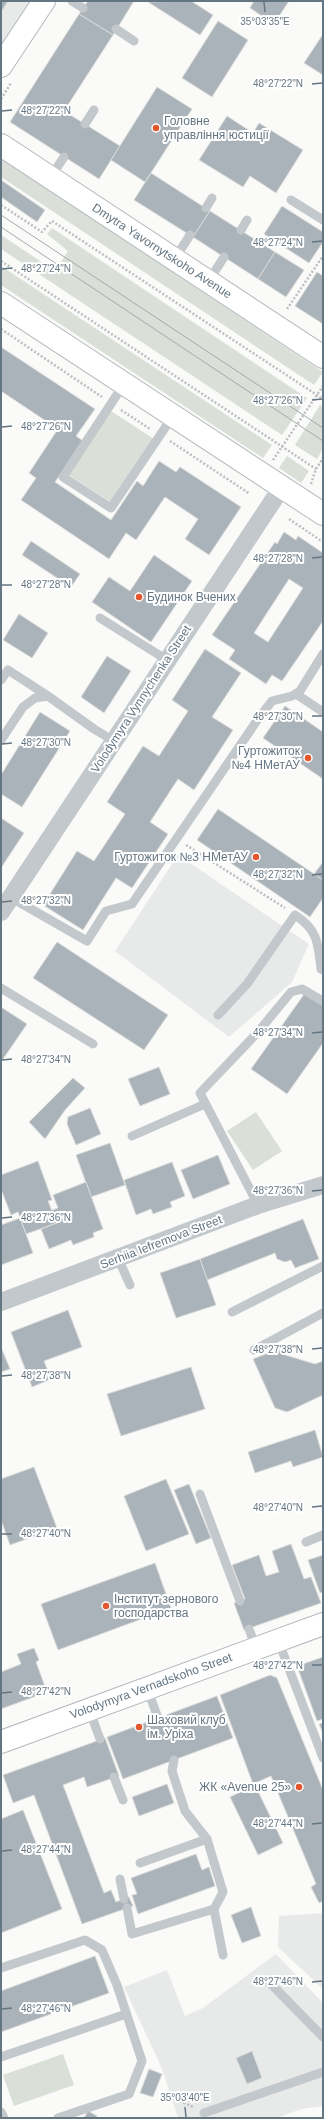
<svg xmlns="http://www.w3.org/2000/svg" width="324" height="2119" font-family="Arial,sans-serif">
<rect width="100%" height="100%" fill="#fafaf8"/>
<!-- built -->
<g fill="#e8e9e9">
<polygon points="1,1 32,1 1,49"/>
<polygon points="178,855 309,944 292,982 229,1037 115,951"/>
<polygon points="323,1913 323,1989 278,1947 279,1916"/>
<polygon points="276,1954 323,2003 323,2106 301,2109 277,2118 178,2118 161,2066 124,1987 167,1970 185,2016 203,2008"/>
</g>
<!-- green -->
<g fill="#dadfd7">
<polygon points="1,158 323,372 314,385 1,177"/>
<polygon points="52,228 307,398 282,435 1,249 1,235 55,271 68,251 47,234"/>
<polygon points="1,266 272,445 263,458 1,285"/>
<polygon points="320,405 323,407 323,449 317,459 295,445"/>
<polygon points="111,411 154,439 112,503 69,475"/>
<polygon points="287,456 309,471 301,483 279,468"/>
<polygon points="256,1112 282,1151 253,1170 227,1131"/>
<polygon points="63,2054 74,2085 14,2106 3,2075"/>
</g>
<!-- building -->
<g fill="#aab3b9" stroke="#dcdcda" fill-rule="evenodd">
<polygon points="1,1 8,1 1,12"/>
<polygon points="88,1 134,1 113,35 79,14"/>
<polygon points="191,1 213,15 200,35 148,2"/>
<polygon points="254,1 289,1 274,24 250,8"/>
<polygon points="79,14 113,35 64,111 120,146 99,179 10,122"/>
<polygon points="218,21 248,40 212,97 182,78"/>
<polygon points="323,34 323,75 304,63"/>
<polygon points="157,87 192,109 145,182 111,160"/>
<polygon points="227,116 253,133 259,123 303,150 276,193 250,176 243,187 199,160"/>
<polygon points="151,173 210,211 193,237 134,200"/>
<polygon points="1,180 45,210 37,222 1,197"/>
<polygon points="282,206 323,232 323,242 309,263 264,234"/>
<polygon points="210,211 275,252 258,279 193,237"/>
<polygon points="275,252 304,270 286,297 258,279"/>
<polygon points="317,272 323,276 323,324 295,306"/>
<polygon points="1,347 95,409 76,436 83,441 55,482 111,520 137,481 143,486 159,461 176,472 180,467 241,507 209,555 185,539 198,519 165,497 136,540 126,533 109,559 21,500 36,478 29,473 58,429 1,391"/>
<path d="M284,532L296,540L298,536L323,553V621L282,681L272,675L266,684L229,659L235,650L212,635L275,542L277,544ZM289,579L303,588L268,642L254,633Z"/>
<polygon points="31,541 80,574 71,587 22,555"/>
<polygon points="154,555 192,581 151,642 92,602 109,577 130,591"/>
<polygon points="19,614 48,633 32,658 3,640"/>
<polygon points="205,649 241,673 212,717 233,730 194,790 178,779 150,822 168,834 132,888 116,878 83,930 43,905 77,851 94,861 125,814 107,802 143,746 159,756 188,711 172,700"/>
<polygon points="107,656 131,671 104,713 81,697"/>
<polygon points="285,706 323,732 323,779 263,738"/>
<polygon points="40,712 70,731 22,807 1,794 1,775"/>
<polygon points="218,809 323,880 323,898 310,917 197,840"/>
<polygon points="1,818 24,833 1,868"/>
<polygon points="323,862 323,880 314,874"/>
<polygon points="57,942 168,1015 144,1050 33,978"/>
<polygon points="305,993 323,1005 323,1043 287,1094 251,1069"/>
<polygon points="1,1007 27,1024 1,1062"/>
<polygon points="159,1067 170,1094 140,1106 128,1079"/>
<polygon points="73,1078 85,1088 65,1110 45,1139 29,1122"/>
<polygon points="90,1108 101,1134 76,1145 67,1124 68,1117"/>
<polygon points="110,1143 125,1185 91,1197 76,1155"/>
<polygon points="218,1155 230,1184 193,1199 181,1170"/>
<polygon points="38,1161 52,1200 48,1201 57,1223 26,1234 18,1212 11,1215 1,1189 1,1175"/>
<polygon points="172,1162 185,1196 170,1202 172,1207 153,1214 151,1209 136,1215 124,1180"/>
<polygon points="86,1182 103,1229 93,1233 94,1237 73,1245 71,1240 49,1249 41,1229 57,1223 52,1210 58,1208 53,1195"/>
<polygon points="20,1218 33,1253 1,1265 1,1225"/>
<polygon points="303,1219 319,1259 295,1268 291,1260 285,1262 277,1259 275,1253 207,1280 200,1259"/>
<polygon points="200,1259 216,1305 176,1318 160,1273"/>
<polygon points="68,1310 82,1347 44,1361 51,1379 32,1387 11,1332"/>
<polygon points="1,1347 10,1369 1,1372"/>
<polygon points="283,1347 285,1355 315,1364 323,1361 323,1395 287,1412 275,1408 253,1359"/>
<polygon points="191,1367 205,1409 121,1436 107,1394"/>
<polygon points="315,1430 323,1457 293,1467 291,1461 255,1473 248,1452"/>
<polygon points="34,1467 57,1528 10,1545 1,1520 1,1479"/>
<polygon points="166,1479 189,1534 146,1551 124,1496"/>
<polygon points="189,1484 211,1538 196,1544 174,1490"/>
<polygon points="291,1544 304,1579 311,1577 321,1603 244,1630 234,1603 245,1599 232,1565 259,1555 266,1576 279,1572 272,1551"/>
<polygon points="323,1555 323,1592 320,1593 308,1560"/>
<polygon points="155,1563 171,1608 58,1650 41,1604"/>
<polygon points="34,1648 39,1660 36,1662 47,1692 1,1709 1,1672 21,1664 17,1654"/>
<polygon points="323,1657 323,1719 317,1721 297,1666"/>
<polygon points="270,1675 277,1678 323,1790 323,1901 319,1903 311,1887 316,1884 271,1776 253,1784 220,1695"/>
<polygon points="217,1696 233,1738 123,1779 107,1737"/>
<polygon points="323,1723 323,1733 319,1724"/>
<polygon points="105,1738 119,1776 87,1787 84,1777 63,1785 104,1893 111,1890 116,1902 129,1897 133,1906 82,1924 34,1795 13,1803 3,1775"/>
<polygon points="167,1784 174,1803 139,1816 132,1797"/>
<polygon points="255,1785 283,1843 258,1855 230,1797"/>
<polygon points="23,1810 62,1909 1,1933 1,1819"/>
<polygon points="196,1854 202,1870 209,1867 215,1886 138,1914 132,1895 137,1894 131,1878"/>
<polygon points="251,1907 261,1936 242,1943 231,1915"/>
<polygon points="95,1956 109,1993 1,2032 1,1991"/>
<polygon points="252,2051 262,2078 247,2084 236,2058"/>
<polygon points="149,2069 162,2074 153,2097 140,2093"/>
<polygon points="88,2111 97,2116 96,2118 84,2118"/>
</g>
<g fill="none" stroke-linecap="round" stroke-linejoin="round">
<!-- secondary casing -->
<g stroke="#b3babf" stroke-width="24">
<g id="secondary">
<polyline points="1,66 44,1"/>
<polyline points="1,1742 323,1624"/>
</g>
</g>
<!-- primary casing -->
<g stroke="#b5babe" stroke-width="24">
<g id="primary">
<polyline points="1,145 323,357"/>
<polyline points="1,303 323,514"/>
</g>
</g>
<!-- path -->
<g stroke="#bbbfc2" stroke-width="2.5" stroke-dasharray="2 2" stroke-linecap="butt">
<polyline points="1,99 11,83"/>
<polyline points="1,205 42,232 52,221 323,399"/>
<polyline points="1,261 316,469"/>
<polyline points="287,309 323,256"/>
<polyline points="1,329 102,397"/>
<polyline points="121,410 150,429"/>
<polyline points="170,441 250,494"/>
<polyline points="273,460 323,386"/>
<polyline points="311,484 316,469 323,458"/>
<polyline points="289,519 323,542"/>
<polyline points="186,845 285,908"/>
<polyline points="169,2096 193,2107"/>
</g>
<!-- lane -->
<g stroke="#c3c8cc" stroke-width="9">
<polyline points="72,1 83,8"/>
<polyline points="116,29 134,41"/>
<polyline points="85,124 94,110"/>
<polyline points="50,178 64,157"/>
<polyline points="291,200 323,220"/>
<polyline points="206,208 212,198"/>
<polyline points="241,230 247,220"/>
<polyline points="174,260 190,235"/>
<polyline points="208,282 224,257"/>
<polyline points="124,384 63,477 111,508 173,416"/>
<polyline points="100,618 167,660"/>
<polyline points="1,680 8,670 48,696"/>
<polyline points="296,694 323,712"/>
<polyline points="1,740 23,707 35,698 48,696 94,729 114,741"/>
<polyline points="10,897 87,941 106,911 132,904 258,719 272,701 292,696 300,691 323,654"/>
<polyline points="1,988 93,1044"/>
<path d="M218,1015L247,984L295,915C318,930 318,943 321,969L323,970"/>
<polyline points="132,1136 205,1104"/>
<polyline points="258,1205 200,1093 258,1032 291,992 302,989 323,1001"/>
<polyline points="118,1258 130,1285"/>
<polyline points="232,1312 323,1266"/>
<polyline points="254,1350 323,1313"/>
<polyline points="200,1494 240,1601"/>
<polyline points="306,1542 323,1535"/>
<polyline points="249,1629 256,1648"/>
<polyline points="278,1640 323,1758"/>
<polyline points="147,1688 158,1718"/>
<polyline points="89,1709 100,1739"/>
<polyline points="114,1777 123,1800"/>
<polyline points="140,1863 207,1839"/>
<polyline points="120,1879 124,1899"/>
<polyline points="127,1908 132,1934 214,1909 223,1892 207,1839 185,1811 172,1771 174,1760"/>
<polyline points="214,1909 223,1955"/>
<polyline points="1,1968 85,1940 102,1950 117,1985 142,2061 129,2094 58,2118"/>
<polyline points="268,1981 323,2037"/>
<polyline points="1,2057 126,2014"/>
<polyline points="1,2112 4,2118"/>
<polyline points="204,2113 323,2072"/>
</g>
<!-- street -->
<g stroke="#c3c8cc" stroke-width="18">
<polyline points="1,912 282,487"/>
<polyline points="1,1302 258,1205 323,1185"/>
</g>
<!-- secondary -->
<use href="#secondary" stroke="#fff" stroke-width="22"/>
<!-- primary -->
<use href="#primary" stroke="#fff" stroke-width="22"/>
<!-- tram -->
<g stroke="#a2aab0" stroke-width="1">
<polyline points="1,215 323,428"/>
<polyline points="1,227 323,441"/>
</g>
</g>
<!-- ticks -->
<path fill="none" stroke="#657683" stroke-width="1.5" d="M264,2L265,12M312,84L322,83M2,111L12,110M312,242L322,241M2,269L12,268M312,400L322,399M2,427L12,426M312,558L322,557M2,585H12M312,716H322M2,744L12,743M312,875L322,874M2,902L12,901M312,1033L322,1032M2,1060L12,1059M312,1191L322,1190M2,1218L12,1217M312,1349L322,1348M2,1376L12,1375M312,1507L322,1506M2,1534H12M312,1665H322M2,1693L12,1692M312,1824L322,1823M2,1851L12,1850M312,1982L322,1981M2,2009L12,2008M185,2107L186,2117"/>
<!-- markers -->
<g fill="#e4572e" stroke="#fff" stroke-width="1.5">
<circle cx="156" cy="128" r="4"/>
<circle cx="139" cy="597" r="4"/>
<circle cx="308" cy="758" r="4"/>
<circle cx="256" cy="857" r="4"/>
<circle cx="106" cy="1606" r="4"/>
<circle cx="139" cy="1727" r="4"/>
<circle cx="299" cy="1787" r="4"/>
</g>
<g text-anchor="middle" stroke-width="4" stroke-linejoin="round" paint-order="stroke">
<!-- poi labels -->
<g font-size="12" fill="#657683" stroke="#fff" text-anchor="start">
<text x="164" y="125">Головне<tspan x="164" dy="14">управління юстиції</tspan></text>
<text x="147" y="601">Будинок Вчених</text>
<text x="300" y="755" text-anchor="end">Гуртожиток<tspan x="300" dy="14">№4 НМетАУ</tspan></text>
<text x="248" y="861" text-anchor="end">Гуртожиток №3 НМетАУ</text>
<text x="114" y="1603">Інститут зернового<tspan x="114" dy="14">господарства</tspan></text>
<text x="147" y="1724">Шаховий клуб<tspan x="147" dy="14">ім. Уріха</tspan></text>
<text x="291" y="1791" text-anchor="end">ЖК «Avenue 25»</text>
</g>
<!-- street labels -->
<g font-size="12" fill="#657683" stroke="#fff">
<text transform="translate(162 251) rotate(33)" y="4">Dmytra Yavornytskoho Avenue</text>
<text transform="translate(141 699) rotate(-57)" y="4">Volodymyra Vynnychenka Street</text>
<text transform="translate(161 1242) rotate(-21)" y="4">Serhiia Iefremova Street</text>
<text transform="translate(151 1686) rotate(-20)" y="4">Volodymyra Vernadskoho Street</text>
</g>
</g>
<g font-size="10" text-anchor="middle" fill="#657683" stroke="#fff" stroke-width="4" stroke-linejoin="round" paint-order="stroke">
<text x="265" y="25">35°03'35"E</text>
<text x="278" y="87">48°27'22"N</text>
<text x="46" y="114">48°27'22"N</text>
<text x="278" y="246">48°27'24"N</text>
<text x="46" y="272">48°27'24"N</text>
<text x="278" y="404">48°27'26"N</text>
<text x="46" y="430">48°27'26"N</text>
<text x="278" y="562">48°27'28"N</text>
<text x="46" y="588">48°27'28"N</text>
<text x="278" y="720">48°27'30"N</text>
<text x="46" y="746">48°27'30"N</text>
<text x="278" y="878">48°27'32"N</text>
<text x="46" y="904">48°27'32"N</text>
<text x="278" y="1036">48°27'34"N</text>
<text x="46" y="1063">48°27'34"N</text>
<text x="278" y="1194">48°27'36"N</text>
<text x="46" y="1221">48°27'36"N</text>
<text x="278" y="1353">48°27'38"N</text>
<text x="46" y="1379">48°27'38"N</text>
<text x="278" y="1511">48°27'40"N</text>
<text x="46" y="1537">48°27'40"N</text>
<text x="278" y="1669">48°27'42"N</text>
<text x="46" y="1695">48°27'42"N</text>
<text x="278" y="1827">48°27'44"N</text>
<text x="46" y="1853">48°27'44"N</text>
<text x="278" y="1985">48°27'46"N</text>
<text x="46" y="2012">48°27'46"N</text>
<text x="185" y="2101">35°03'40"E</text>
</g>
<!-- border -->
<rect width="324" height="2119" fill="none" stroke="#657683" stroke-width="4"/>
</svg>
